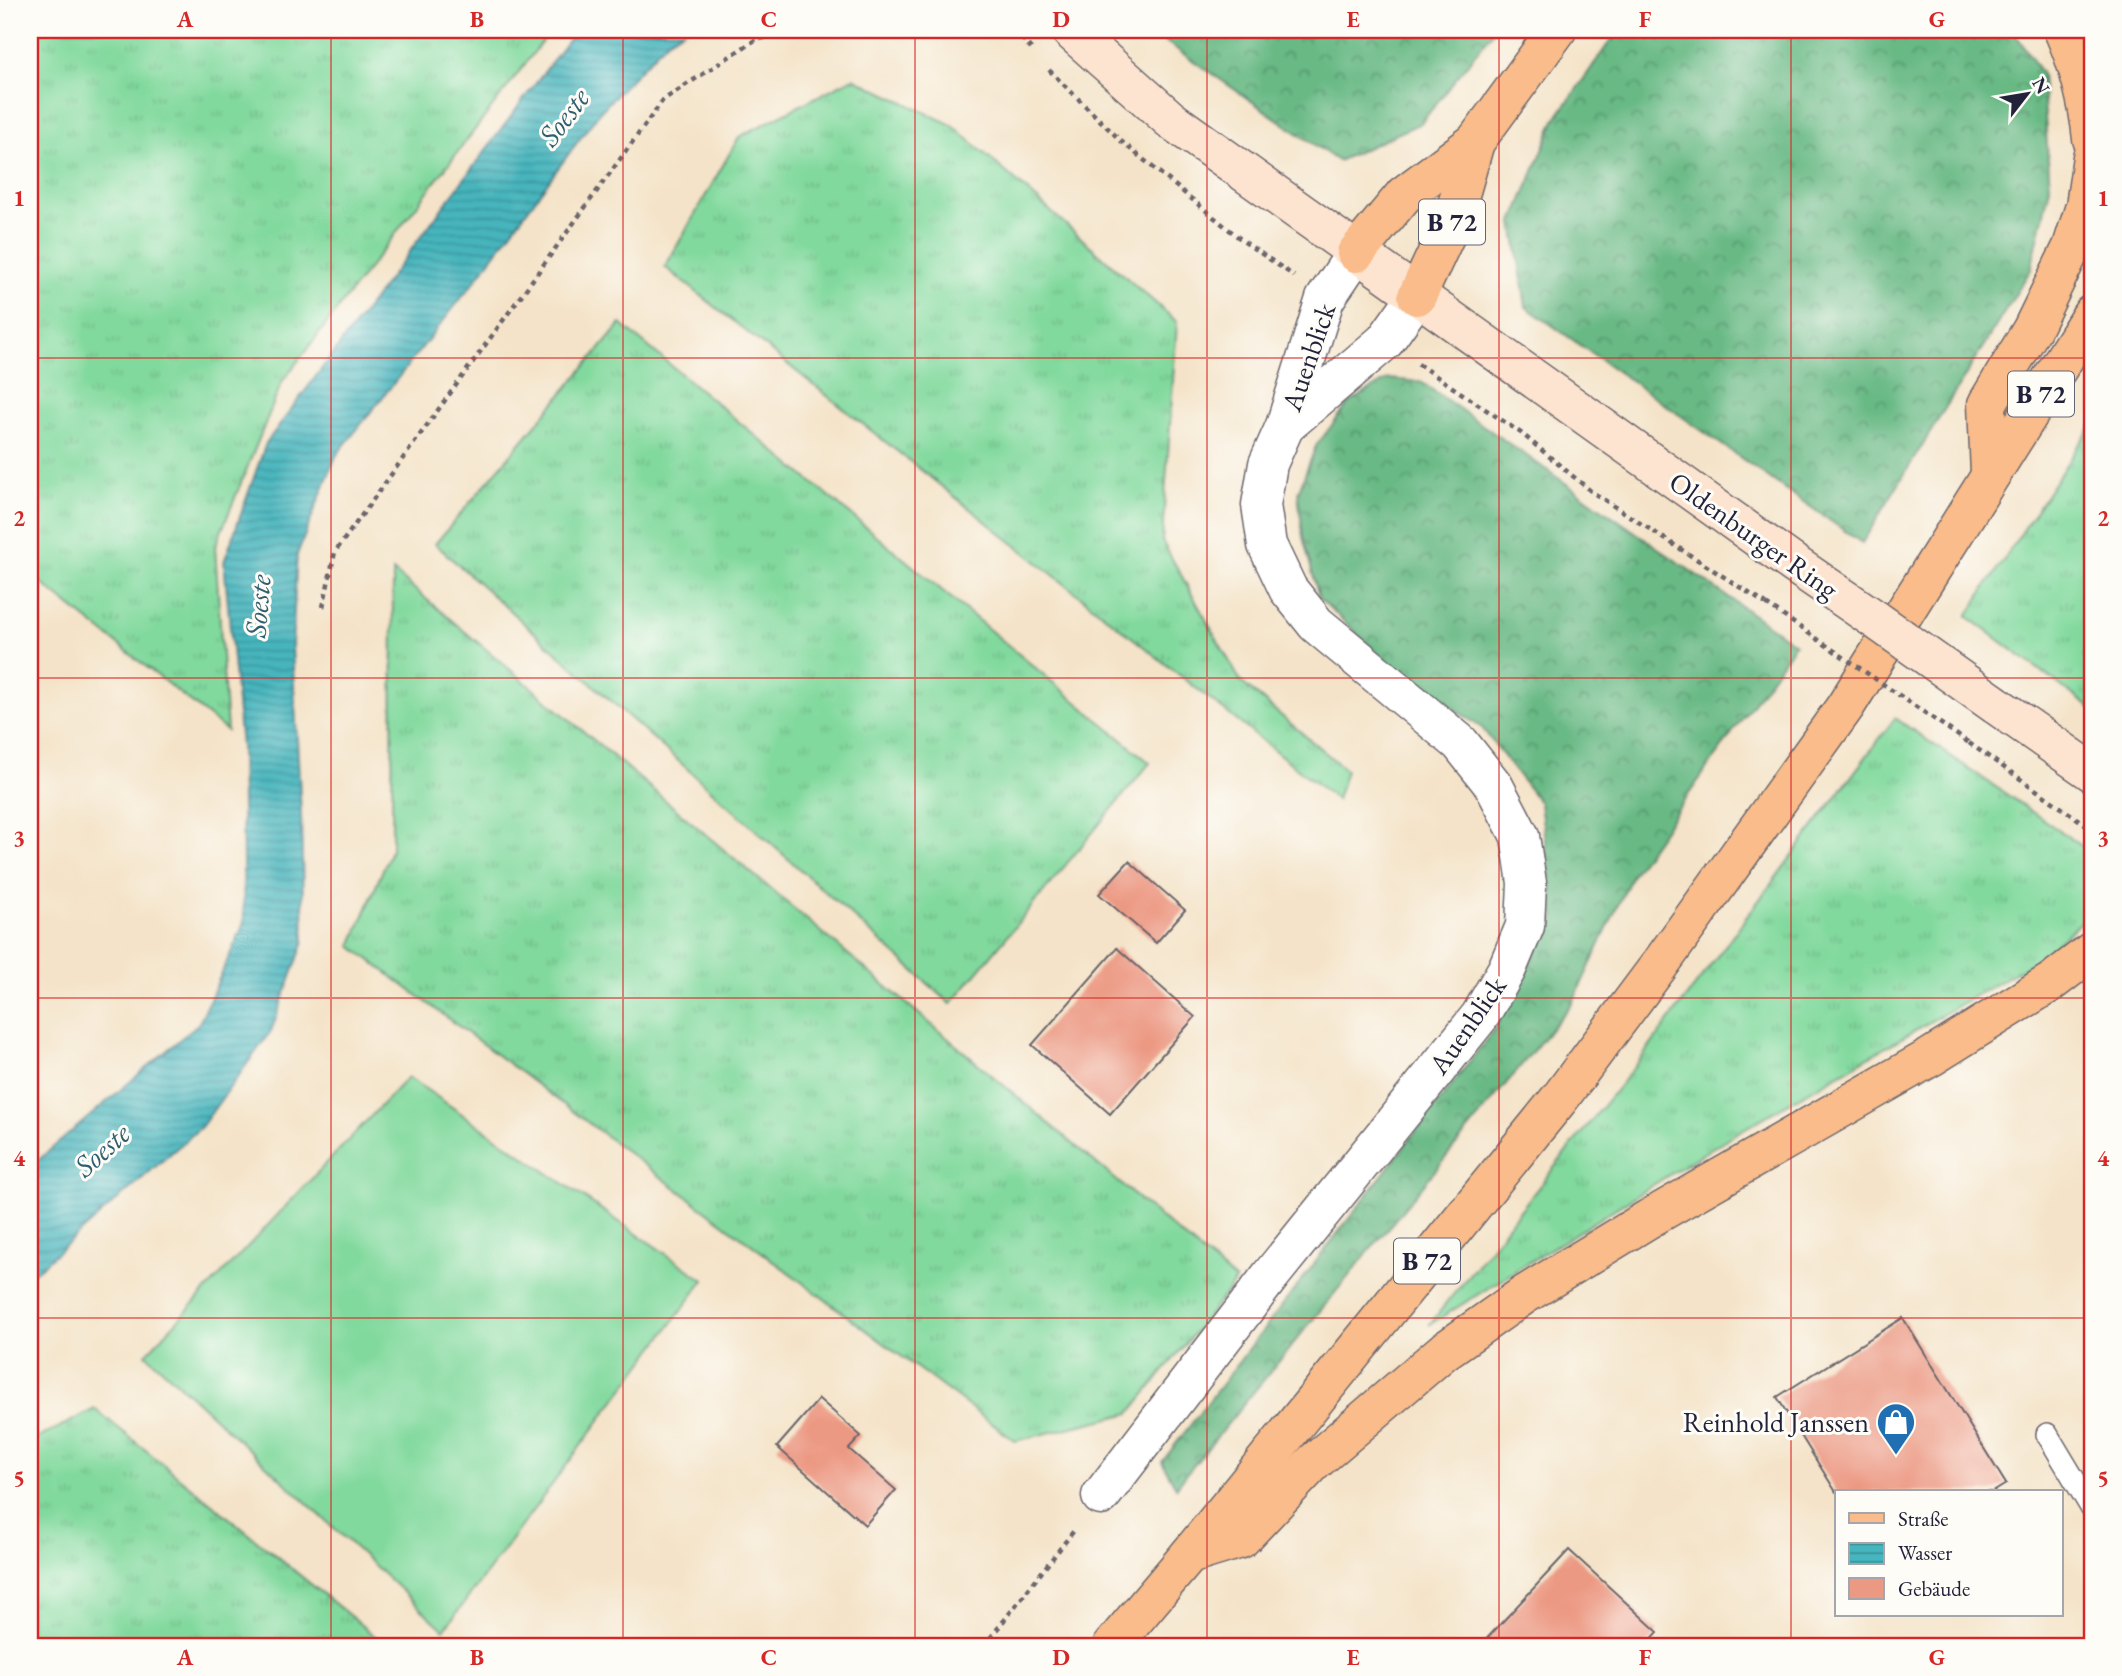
<svg xmlns="http://www.w3.org/2000/svg" width="2122" height="1676" font-family="'EB Garamond',serif">
<defs>
<pattern id="grass-tufts" width="24" height="20" patternUnits="userSpaceOnUse" patternTransform="scale(1.75)"><rect width="24" height="20" fill="#81d99d"/><path d="M3 7l-1-3M5 7V3M7 7l1-3M15 17l-1-3M17 17v-4M19 17l1-3" fill="none" stroke="#6fba88"/></pattern>
<pattern id="forest-crowns" width="20" height="18" patternUnits="userSpaceOnUse" patternTransform="scale(1.75)"><rect width="20" height="18" fill="#68b984"/><path d="M2 6a3 3 0 1 1 6 0M12 15a3 3 0 1 1 6 0" fill="none" stroke="#55966d"/></pattern>
<pattern id="water-rules" width="6" height="5" patternUnits="userSpaceOnUse" patternTransform="scale(1.75)"><rect width="6" height="5" fill="#46b5bd"/><path d="M0 2.5h6" fill="none" stroke="#3a939b"/></pattern>
</defs>
<rect width="100%" height="100%" fill="#fdfcf7"/>
<filter id="ink" filterUnits="userSpaceOnUse"><feTurbulence type="fractalNoise" baseFrequency=".0143" numOctaves="2"/><feDisplacementMap in="SourceGraphic" scale="14" xChannelSelector="R" yChannelSelector="G"/><feConvolveMatrix kernelMatrix="1 2 1 2 8 2 1 2 1" color-interpolation-filters="sRGB"/></filter>
<filter id="wash" filterUnits="userSpaceOnUse"><feTurbulence type="fractalNoise" baseFrequency=".00686" numOctaves="4" result="noise"/><feDisplacementMap in="SourceGraphic" scale="28" xChannelSelector="R" yChannelSelector="G"/><feGaussianBlur stdDeviation="1.57" result="paint"/><feColorMatrix in="noise" values="0 0 0 0 0 0 0 0 0 0 0 0 0 0 0 0 0 1.4 0 .05"/><feComposite in="paint" operator="in"/></filter>
<g filter="url(#wash)">
<rect width="100%" height="100%" fill="#f4e3c8"/>
<!-- grass -->
<g fill="url(#grass-tufts)" stroke="#527e6c" stroke-width="2">
<polygon points="30,30 551,30 282,382 215,547 227,731 30,574"/>
<polygon points="853,78 952,125 1177,322 1162,541 1241,682 1346,770 1337,800 665,267 739,137"/>
<polygon points="621,324 1150,763 951,1004 435,544"/>
<polygon points="2092,425 2092,709 1967,616"/>
<polygon points="393,571 1236,1281 1130,1413 1015,1441 351,946 392,848"/>
<polygon points="1895,718 2092,853 2092,911 2044,956 1728,1138 1429,1325 1642,1057"/>
<polygon points="95,1409 387,1646 30,1646 30,1442"/>
</g>
<!-- forest -->
<g fill="url(#forest-crowns)" stroke="#456e60" stroke-width="2">
<polygon points="1149,30 1494,30 1421,123 1338,161"/>
<polygon points="1618,30 2013,30 2042,74 2050,187 2031,269 1862,543 1526,307 1513,222 1555,120"/>
<polygon points="1388,379 1421,382 1795,644 1633,873 1573,1002 1176,1487 1162,1462 1496,1027 1555,916 1540,803 1482,728 1390,665 1319,598 1303,537 1298,493 1316,446 1349,403"/>
</g>
<!-- garden -->
<polygon fill="#81d99d" stroke="#527e6c" stroke-width="2" points="408,1077 704,1280 444,1630 146,1354"/>
<!-- water -->
<polygon fill="url(#water-rules)" stroke="#346c7c" stroke-width="2" points="578,30 684,30 667,41 599,113 475,281 336,456 297,555 292,647 301,812 304,942 271,1031 201,1127 30,1276 30,1167 199,1023 244,924 241,747 224,562 266,443 572,35"/>
<g id="blocks">
<!-- building -->
<g fill="#ec9983">
<polygon points="1129,861 1185,910 1156,943 1099,894"/>
<polygon points="1117,948 1195,1017 1110,1114 1032,1045"/>
<polygon points="1903,1318 2006,1484 1993,1492 1836,1492 1777,1397"/>
<polygon points="819,1399 861,1436 849,1449 896,1490 865,1525 777,1447"/>
<polygon points="1569,1550 1658,1632 1645,1646 1480,1646"/>
</g>
</g>
</g>
<g filter="url(#ink)">
<use href="#blocks" fill-opacity="0" stroke="#6c666c" stroke-width="2"/>
<g fill="none" stroke-linecap="round" stroke-linejoin="round">
<!-- service casing -->
<g stroke="#6c666c" stroke-width="24">
<polyline id="service" points="2047,1434 2092,1509"/>
</g>
<!-- minor casing -->
<g stroke="#6c666c" stroke-width="41">
<g id="minor">
<polyline points="1285,426 1385,341 1417,296"/>
<polyline points="1101,1496 1271,1275 1480,1016 1507,969 1525,926 1527,883 1520,836 1494,786 1460,743 1316,624 1288,589 1267,545 1261,505 1268,464 1285,426 1325,299 1356,253"/>
</g>
</g>
<!-- secondary casing -->
<g stroke="#6c666c" stroke-width="41">
<g id="secondary">
<polyline points="1070,30 1171,120 1794,564 1876,620"/>
<polyline points="1996,705 2092,772"/>
</g>
</g>
<!-- primary casing -->
<g stroke="#6c666c" stroke-width="41">
<polyline id="primary" points="1112,1646 1189,1555 1241,1539 1313,1463 1443,1352 1524,1295 1650,1218 1931,1057 2050,983 2092,951"/>
</g>
<!-- trunk casing -->
<g stroke="#6c666c" stroke-width="41">
<g id="trunk">
<path d="M2063,30C2079,66 2088,100 2092,139"/>
<polyline points="1356,253 1404,195 1475,142 1557,30"/>
<polyline points="1417,296 1453,219 1475,142"/>
<polyline points="1990,474 1987,404 2032,329 2072,247 2085,206 2092,157"/>
<polyline points="1189,1555 1560,1098 1661,963 1845,707 2092,314"/>
</g>
</g>
<!-- path -->
<g stroke="#6c666c" stroke-width="4.5" stroke-dasharray="5 5" stroke-linecap="butt">
<polyline points="1000,30 1018,34 1023,30"/>
<polyline points="1015,30 1032,50"/>
<polyline points="1049,70 1122,142 1243,241 1294,276"/>
<polyline points="1418,364 1521,433 1592,492 1766,604"/>
<polyline points="323,607 335,552 663,100 755,40 803,30"/>
<polyline points="1969,743 2092,829"/>
<polyline points="984,1646 1076,1528"/>
</g>
<!-- service -->
<use href="#service" stroke="#fff" stroke-width="21"/>
<!-- minor -->
<use href="#minor" stroke="#fff" stroke-width="38"/>
<!-- secondary -->
<use href="#secondary" stroke="#fde4d0" stroke-width="38"/>
<!-- primary -->
<use href="#primary" stroke="#f9bc8a" stroke-width="38"/>
<!-- trunk -->
<use href="#trunk" stroke="#f9bc8a" stroke-width="38"/>
<!-- secondary-bridge casing -->
<g stroke="#6c666c" stroke-width="41" stroke-linecap="butt">
<polyline id="secondary-bridge" points="1876,620 1996,705"/>
</g>
<!-- path-bridge -->
<polyline stroke="#6c666c" stroke-width="4.5" stroke-dasharray="5 5" stroke-linecap="butt" points="1766,604 1969,743"/>
<!-- secondary-bridge -->
<use href="#secondary-bridge" stroke="#fde4d0" stroke-width="38"/>
</g>
</g>
<!-- grid -->
<path fill="none" stroke="#d62828" stroke-width="2" stroke-opacity="0.55" d="M331,30V1646M623,30V1646M915,30V1646M1207,30V1646M1499,30V1646M1791,30V1646M30,358H2092M30,678H2092M30,998H2092M30,1318H2092"/>
<!-- icons -->
<defs>
<g id="shop-pin" transform="scale(2.0125)"><path d="M0 17L-7.5 6A9.5 9.5 0 1 1 7.5 6Z" fill="#1f6fb2" stroke="#fdfcf7"/><path d="M-5-2.5h2.3a2.7 3.5 0 0 1 5.4 0H5L5.5 6h-11ZM-1.5-2.5h3a1.5 2.3 0 0 0-3 0Z" fill="#fff"/></g>
</defs>
<g fill-rule="evenodd">
<use href="#shop-pin" x="1896" y="1422"/>
</g>
<g text-anchor="middle" stroke-width="6" stroke-linejoin="round" paint-order="stroke">
<!-- shield labels -->
<g fill="#fdfcf7" stroke="#646373" stroke-width="2">
<rect x="1419" y="199.5" width="66" height="45" rx="5"/>
<rect x="2008" y="371.5" width="66" height="45" rx="5"/>
<rect x="1394" y="1238.5" width="66" height="45" rx="5"/>
</g>
<g font-size="26" font-weight="bold" fill="#22223b">
<text x="1452" y="231">B 72</text>
<text x="2041" y="403">B 72</text>
<text x="1427" y="1270">B 72</text>
</g>
<!-- street labels -->
<g font-size="28" fill="#22223b" stroke="#fdfcf7">
<text transform="translate(1308 357) rotate(-71)" y="10">Auenblick</text>
<text transform="translate(1754 535) rotate(35)" y="10">Oldenburger Ring</text>
<text transform="translate(1467 1025) rotate(-55)" y="10">Auenblick</text>
</g>
<!-- poi labels -->
<g font-size="28" fill="#22223b" stroke="#fdfcf7" text-anchor="end">
<text x="1869" y="1432">Reinhold Janssen</text>
</g>
<!-- water labels -->
<g font-size="30" font-style="italic" fill="#305d6f" stroke="#fdfcf7">
<text transform="translate(564 117) rotate(-53)" y="10">Soeste</text>
<text transform="translate(258 606) rotate(-85)" y="10">Soeste</text>
<text transform="translate(102 1150) rotate(-42)" y="10">Soeste</text>
</g>
</g>
<!-- margin -->
<rect width="2122" height="1676" fill="none" stroke="#fdfcf7" stroke-width="77"/>
<!-- legend -->
<rect x="1835" y="1490" width="228" height="126" fill="#fdfcf7" stroke="#a5a5ac" stroke-width="2"/>
<rect x="1849" y="1513" width="35" height="10" fill="#f9bc8a" stroke="#a5a5ac" stroke-width="2"/>
<text x="1898" y="1526" font-size="21" fill="#22223b">Straße</text>
<rect x="1849" y="1543" width="35" height="21" fill="url(#water-rules)" stroke="#a5a5ac" stroke-width="2"/>
<text x="1898" y="1560" font-size="21" fill="#22223b">Wasser</text>
<rect x="1849" y="1578" width="35" height="21" fill="#ec9983" stroke="#a5a5ac" stroke-width="2"/>
<text x="1898" y="1596" font-size="21" fill="#22223b">Gebäude</text>
<!-- north arrow -->
<g transform="translate(2027 94) rotate(59)" stroke="#fdfcf7" stroke-width="5" paint-order="stroke">
<path d="M0-5L12 26L0 18L-12 26Z" fill="#22223b"/>
<text y="-10" font-size="19" font-weight="bold" text-anchor="middle" fill="#22223b">N</text>
</g>
<rect x="38" y="38" width="2046" height="1600" fill="none" stroke="#d62828" stroke-width="2.5"/>
<g font-size="23" text-anchor="middle" font-weight="bold" fill="#d62828">
<text x="185" y="27">A</text>
<text x="477" y="27">B</text>
<text x="769" y="27">C</text>
<text x="1061" y="27">D</text>
<text x="1353" y="27">E</text>
<text x="1645" y="27">F</text>
<text x="1937" y="27">G</text>
<text x="19" y="206">1</text>
<text x="2103" y="206">1</text>
<text x="19" y="526">2</text>
<text x="2103" y="526">2</text>
<text x="19" y="846">3</text>
<text x="2103" y="846">3</text>
<text x="19" y="1166">4</text>
<text x="2103" y="1166">4</text>
<text x="19" y="1486">5</text>
<text x="2103" y="1486">5</text>
<text x="185" y="1665">A</text>
<text x="477" y="1665">B</text>
<text x="769" y="1665">C</text>
<text x="1061" y="1665">D</text>
<text x="1353" y="1665">E</text>
<text x="1645" y="1665">F</text>
<text x="1937" y="1665">G</text>
</g>
</svg>
